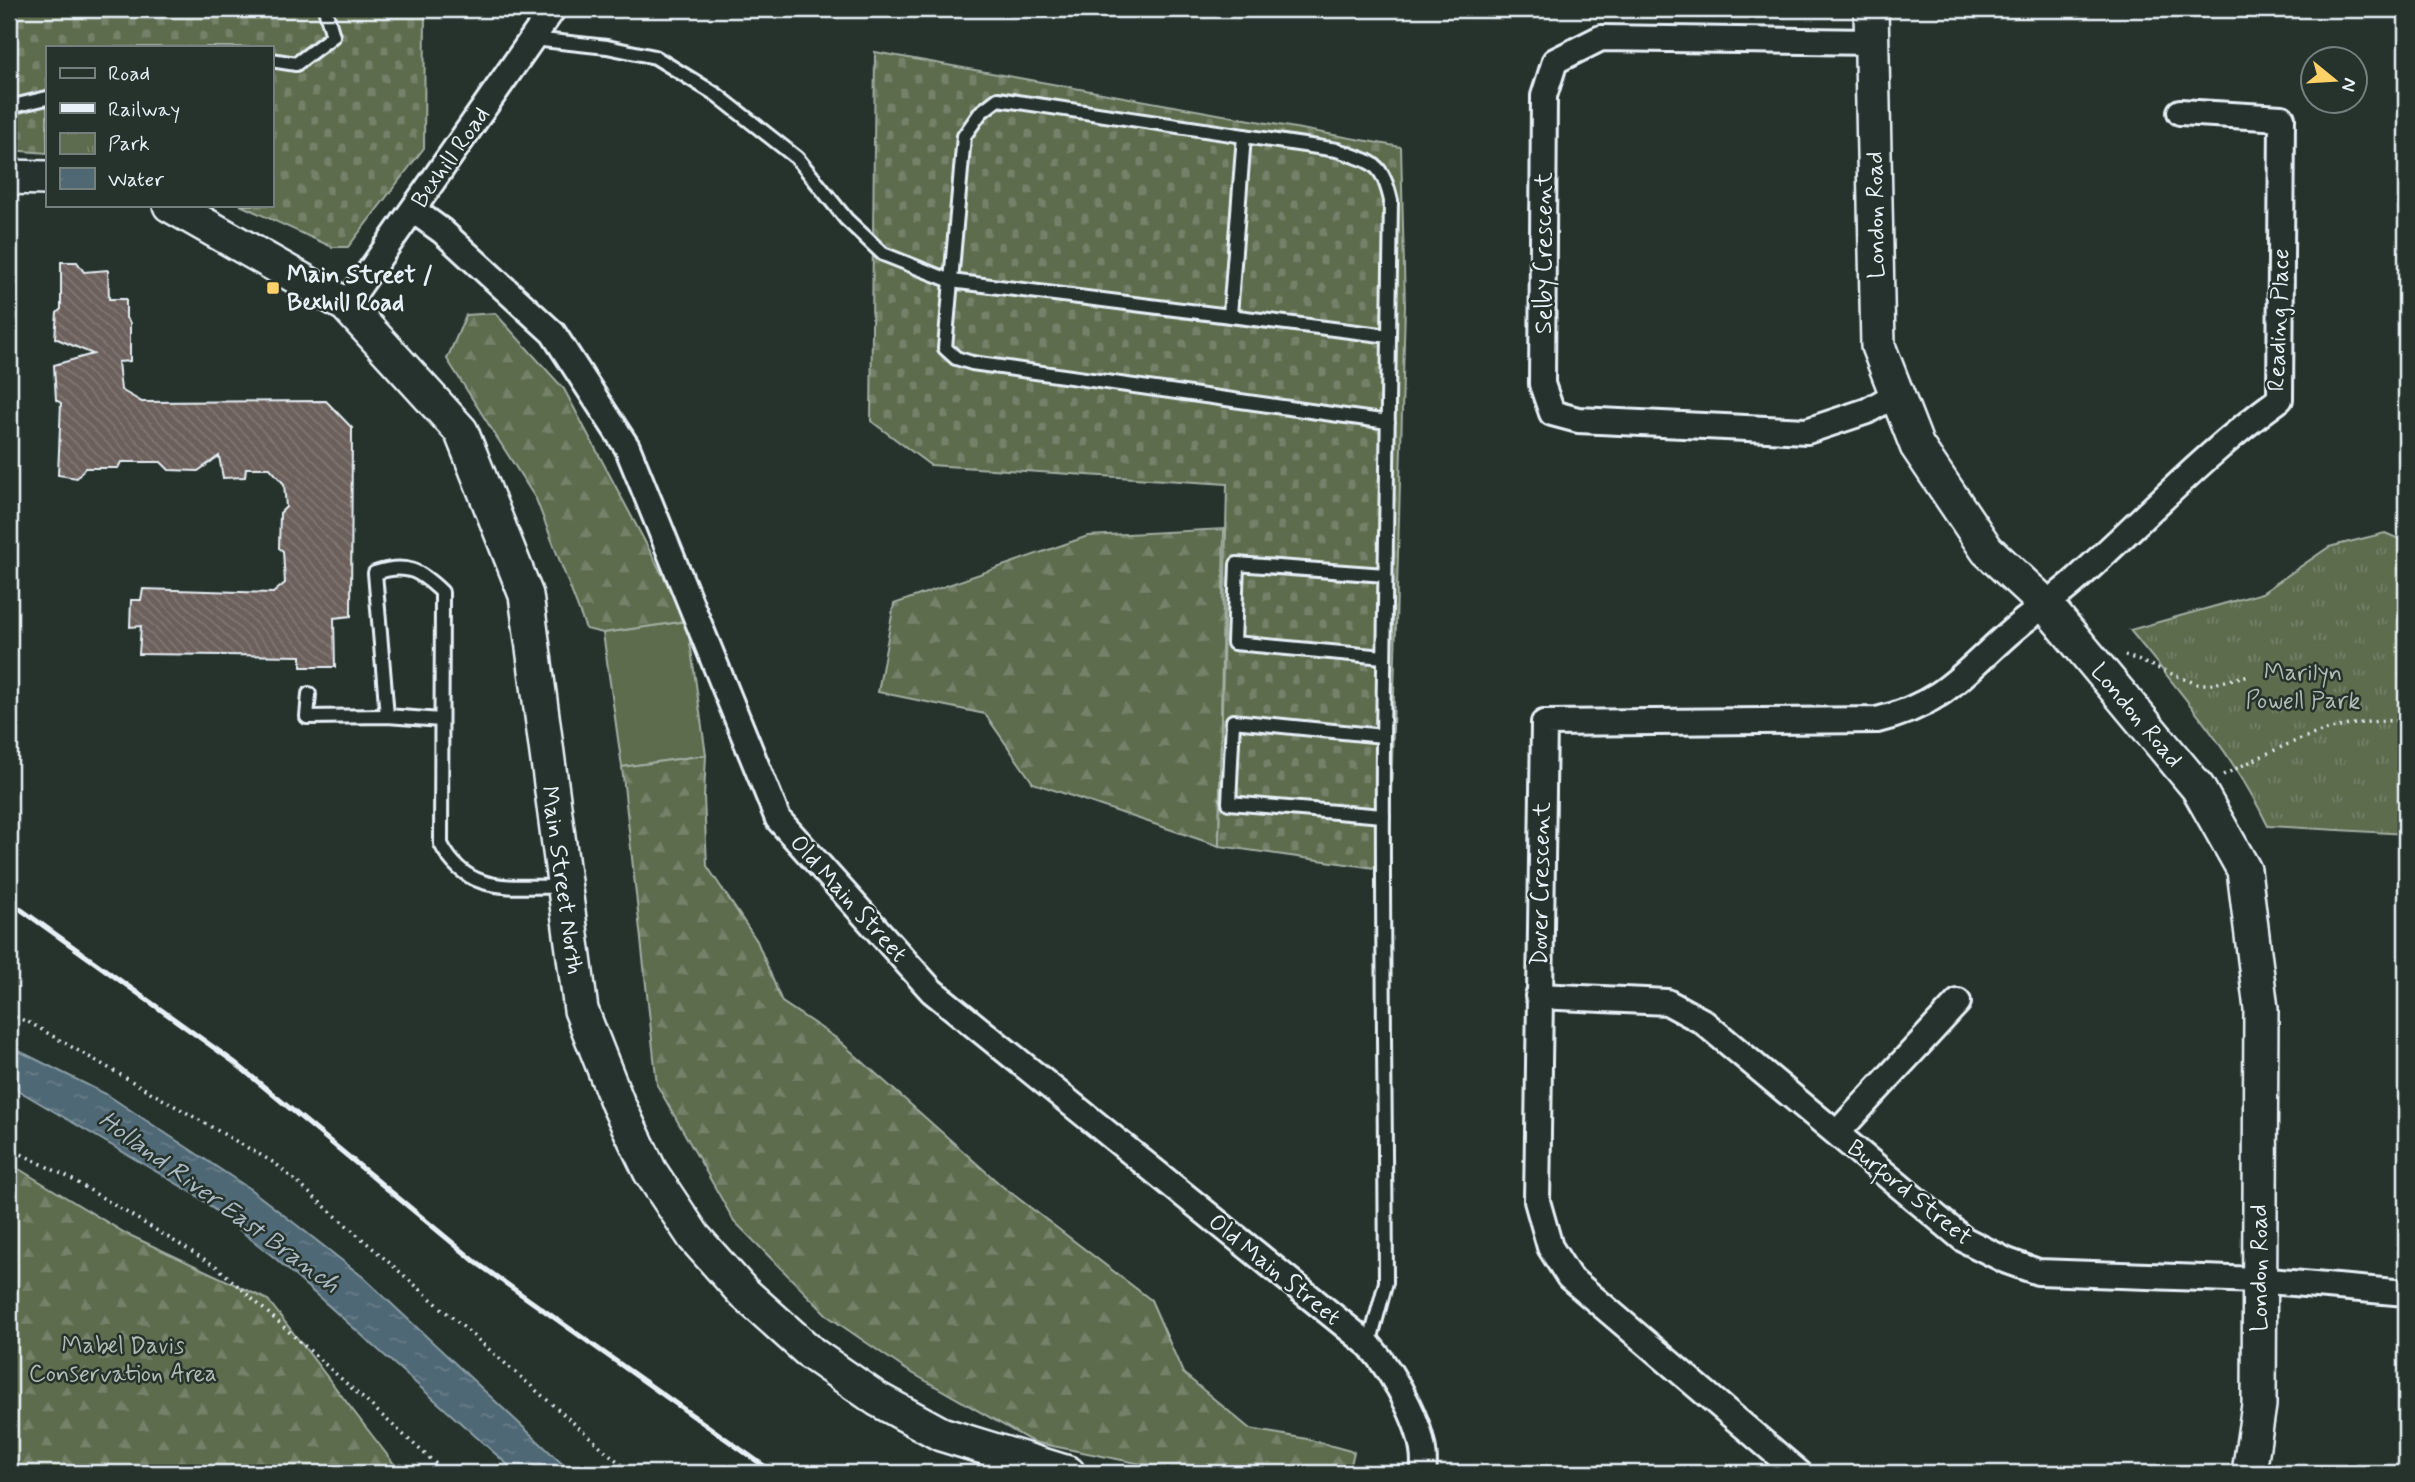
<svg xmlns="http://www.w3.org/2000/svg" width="2415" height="1482" font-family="Mynerve,sans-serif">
<defs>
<pattern id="forest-firs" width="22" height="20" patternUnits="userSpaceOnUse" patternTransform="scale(1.75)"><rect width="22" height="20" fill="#5d6c4e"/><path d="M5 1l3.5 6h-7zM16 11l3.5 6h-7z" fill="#748168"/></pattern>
<pattern id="cemetery-stones" width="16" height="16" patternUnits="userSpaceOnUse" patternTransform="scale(1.75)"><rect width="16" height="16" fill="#5d6c4e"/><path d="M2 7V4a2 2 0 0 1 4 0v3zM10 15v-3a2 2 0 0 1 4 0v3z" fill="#748168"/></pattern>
<pattern id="park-tufts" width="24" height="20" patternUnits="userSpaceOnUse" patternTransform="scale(1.75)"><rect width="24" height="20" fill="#5d6c4e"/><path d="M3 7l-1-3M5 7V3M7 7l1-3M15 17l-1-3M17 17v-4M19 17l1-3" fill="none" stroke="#748168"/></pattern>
<pattern id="water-ripples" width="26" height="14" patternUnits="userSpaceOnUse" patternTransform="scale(1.75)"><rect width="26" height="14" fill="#4f6874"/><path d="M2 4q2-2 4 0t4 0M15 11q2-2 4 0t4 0" fill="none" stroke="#687e89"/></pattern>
<pattern id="building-back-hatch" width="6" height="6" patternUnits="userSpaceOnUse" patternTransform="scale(1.75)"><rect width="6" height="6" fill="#6c605b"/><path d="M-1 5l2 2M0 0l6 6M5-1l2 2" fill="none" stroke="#817773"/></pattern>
</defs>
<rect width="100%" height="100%" fill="#26332d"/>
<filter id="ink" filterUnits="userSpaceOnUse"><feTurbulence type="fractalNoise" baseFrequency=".0143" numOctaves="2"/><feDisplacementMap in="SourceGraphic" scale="14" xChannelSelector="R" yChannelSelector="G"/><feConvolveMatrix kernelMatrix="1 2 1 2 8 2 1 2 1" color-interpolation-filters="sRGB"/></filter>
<g filter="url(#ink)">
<!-- green -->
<polygon fill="#5d6c4e" stroke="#a2aea3" stroke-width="2" points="687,621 706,755 622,767 603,633"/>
<!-- forest -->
<g fill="url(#forest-firs)" stroke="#a2aea3" stroke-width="2">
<polygon points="495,313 564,389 687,621 603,633 586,629 536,499 447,359 466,315"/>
<polygon points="1224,529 1219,846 1033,783 985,714 878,692 894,604 1088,536"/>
<polygon points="706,755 704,797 707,866 757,941 782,1002 836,1038 1002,1186 1151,1300 1183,1373 1250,1429 1307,1439 1354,1452 1349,1473 1186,1473 1033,1442 905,1369 829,1317 734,1221 657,1085 622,767"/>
<polygon points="9,1163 125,1233 268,1300 401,1473 9,1473"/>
</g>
<!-- cemetery -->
<g fill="url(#cemetery-stones)" stroke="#a2aea3" stroke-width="2">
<polygon points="9,9 425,9 424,148 348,247 332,247 240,205 271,205 271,47 47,47 47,153 9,150"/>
<polygon points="875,52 1401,147 1405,306 1389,870 1219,846 1227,484 930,465 871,421"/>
</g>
<!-- park -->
<path fill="url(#park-tufts)" stroke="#a2aea3" stroke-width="2" d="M2385,533L2406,542V834L2268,826C2233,753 2181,693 2130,630L2262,593L2329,547Z"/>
<!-- water -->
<polygon fill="url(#water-ripples)" stroke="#8c9fa9" stroke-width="2" points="9,1046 106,1094 250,1189 307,1233 363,1277 572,1473 517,1473 276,1259 196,1195 9,1085"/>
<!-- building -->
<polygon fill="url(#building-back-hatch)" stroke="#e8f1f8" stroke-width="2" points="61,262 77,262 84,272 108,270 109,299 126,299 126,318 130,323 130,361 118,362 121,390 142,402 326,401 352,428 351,616 334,618 335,667 301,667 301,656 139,654 141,626 130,627 131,600 141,600 143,589 273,593 285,583 283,551 279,548 280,513 286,507 284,484 270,468 246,468 245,477 223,478 219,456 198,471 169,470 161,462 121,462 118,468 85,468 77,478 58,475 61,403 56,400 54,365 93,354 55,338 57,313 61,309"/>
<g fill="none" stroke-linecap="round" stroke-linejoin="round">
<!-- lane casing -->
<g stroke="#e8f1f8" stroke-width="18">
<g id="lane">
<polyline points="533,39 607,47 655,57 717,95 797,158 846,219 883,254 951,281 1389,336"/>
<polyline points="271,60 296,64 333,36 325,9"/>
<polyline points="9,107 47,98"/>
<polyline points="1230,315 1244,136"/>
<polyline points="1384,657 1234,643 1237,564 1385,575"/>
<polyline points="309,694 307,717 387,716 441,720"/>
<path d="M387,716L375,573C407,562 420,571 442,592L441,844C468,897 513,885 564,887"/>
<polyline points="1383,816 1229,803 1233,721 1383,736"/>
<path d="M1369,1345L1386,1282C1385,1101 1382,920 1383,739C1384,559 1388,380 1391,201C1382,161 1373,163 1337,150L998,99L981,112L964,136L945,348L956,358L972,363L1388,422"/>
</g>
</g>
<!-- street casing -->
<g stroke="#e8f1f8" stroke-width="30">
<g id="street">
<polyline points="1872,42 1601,38 1555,61 1544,96 1542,384 1552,413 1578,420 1807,431 1867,411 1897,394"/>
<path d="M413,210L442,231L553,333L627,447L778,819L932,991L1369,1345C1394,1374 1430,1434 1423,1473"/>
<polyline points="346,305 553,9"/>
<polyline points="1538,996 1667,1002 1702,1021 1963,1239 2007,1261 2038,1272 2258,1280 2406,1293"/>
<polyline points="1837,1133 1958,1002"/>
<path d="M1799,1473L1569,1277L1550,1247L1537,1201L1544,723L1877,720C1948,704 1969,665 2021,623C2039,609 2058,596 2076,580C2143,520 2206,452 2280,399L2282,118L2180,112"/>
</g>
</g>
<!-- secondary casing -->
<g stroke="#e8f1f8" stroke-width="38">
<g id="secondary">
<polyline points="1871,9 1878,346 1917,446 1987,550 2046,605 2198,788 2244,870 2261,1009 2259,1405 2249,1473"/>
<polyline points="9,177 47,178"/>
<polyline points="170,205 346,305 461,431 526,595 581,1010 618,1104 650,1171 694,1237 743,1292 812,1354 877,1399 941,1434 1068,1473"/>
</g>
</g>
<!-- path -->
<g stroke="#e8f1f8" stroke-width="3.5" stroke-dasharray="2 5" stroke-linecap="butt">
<polyline points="2125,655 2197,684 2214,684 2249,675"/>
<polyline points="2404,721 2406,731"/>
<path d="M2223,775C2287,744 2333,718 2406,721"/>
<polyline points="9,1014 30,1023 276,1164 631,1473"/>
<polyline points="9,1148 68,1177 217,1267 446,1473"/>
</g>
<!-- lane -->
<use href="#lane" stroke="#26332d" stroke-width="12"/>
<!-- street -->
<use href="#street" stroke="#26332d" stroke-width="24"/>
<!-- secondary -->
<use href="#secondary" stroke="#26332d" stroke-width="33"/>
<!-- rail -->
<polyline stroke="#e8f1f8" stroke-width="5" points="9,901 234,1062 477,1263 774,1473"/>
</g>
</g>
<!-- markers -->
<rect fill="#ffd166" stroke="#26332d" stroke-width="2.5" x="266" y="281" width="14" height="14" rx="3.5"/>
<g text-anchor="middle" stroke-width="5" stroke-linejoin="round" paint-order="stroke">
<!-- street labels -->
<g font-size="24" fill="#e8f1f8" stroke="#26332d">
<text transform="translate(450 157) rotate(-55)" y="8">Bexhill Road</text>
<text transform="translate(1875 215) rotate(-91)" y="8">London Road</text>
<text transform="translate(1543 253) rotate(-90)" y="8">Selby Crescent</text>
<text transform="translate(2278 320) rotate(-88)" y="8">Reading Place</text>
<text transform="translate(2137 715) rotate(50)" y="8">London Road</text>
<text transform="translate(563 880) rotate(82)" y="8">Main Street North</text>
<text transform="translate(1540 884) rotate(-89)" y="8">Dover Crescent</text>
<text transform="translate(849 898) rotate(48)" y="8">Old Main Street</text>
<text transform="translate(1910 1192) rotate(39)" y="8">Burford Street</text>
<text transform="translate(2259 1268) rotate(-90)" y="8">London Road</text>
<text transform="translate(1275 1269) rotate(39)" y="8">Old Main Street</text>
</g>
<!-- poi labels -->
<g font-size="24" font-weight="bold" fill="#e8f1f8" stroke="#26332d" text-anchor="start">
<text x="287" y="282">Main Street /<tspan x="287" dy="28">Bexhill Road</tspan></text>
</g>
<!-- park labels -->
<g font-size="24" fill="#b0bcb4" stroke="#26332d">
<text x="2303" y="680">Marilyn<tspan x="2303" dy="28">Powell Park</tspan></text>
<text x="123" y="1353">Mabel Davis<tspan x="123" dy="28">Conservation Area</tspan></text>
</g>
<!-- water labels -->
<g font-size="26" font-style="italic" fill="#abbac3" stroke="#26332d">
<text transform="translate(220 1201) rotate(36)" y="9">Holland River East Branch</text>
</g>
</g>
<!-- margin -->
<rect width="2415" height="1482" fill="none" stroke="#26332d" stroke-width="35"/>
<rect x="18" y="18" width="2380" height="1447" fill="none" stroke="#e8f1f8" stroke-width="2.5" filter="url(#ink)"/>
<!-- legend -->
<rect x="46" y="46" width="228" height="161" fill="#26332d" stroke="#747f7e" stroke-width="2"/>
<rect x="60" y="68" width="35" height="10" fill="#26332d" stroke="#747f7e" stroke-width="2"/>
<text x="108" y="80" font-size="21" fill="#e8f1f8">Road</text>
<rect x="60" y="103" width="35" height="10" fill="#e8f1f8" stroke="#747f7e" stroke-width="2"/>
<text x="108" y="116" font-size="21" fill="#e8f1f8">Railway</text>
<rect x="60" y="133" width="35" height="21" fill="url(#park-tufts)" stroke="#747f7e" stroke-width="2"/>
<text x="108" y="150" font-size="21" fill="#e8f1f8">Park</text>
<rect x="60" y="168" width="35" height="21" fill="url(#water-ripples)" stroke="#747f7e" stroke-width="2"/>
<text x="108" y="186" font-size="21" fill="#e8f1f8">Water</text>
<!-- north arrow -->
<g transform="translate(2334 80) rotate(108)"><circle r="33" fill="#26332d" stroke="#747f7e" stroke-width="2"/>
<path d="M0-5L12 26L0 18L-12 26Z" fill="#ffd166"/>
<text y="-10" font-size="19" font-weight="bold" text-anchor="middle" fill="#e8f1f8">N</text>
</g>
</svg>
